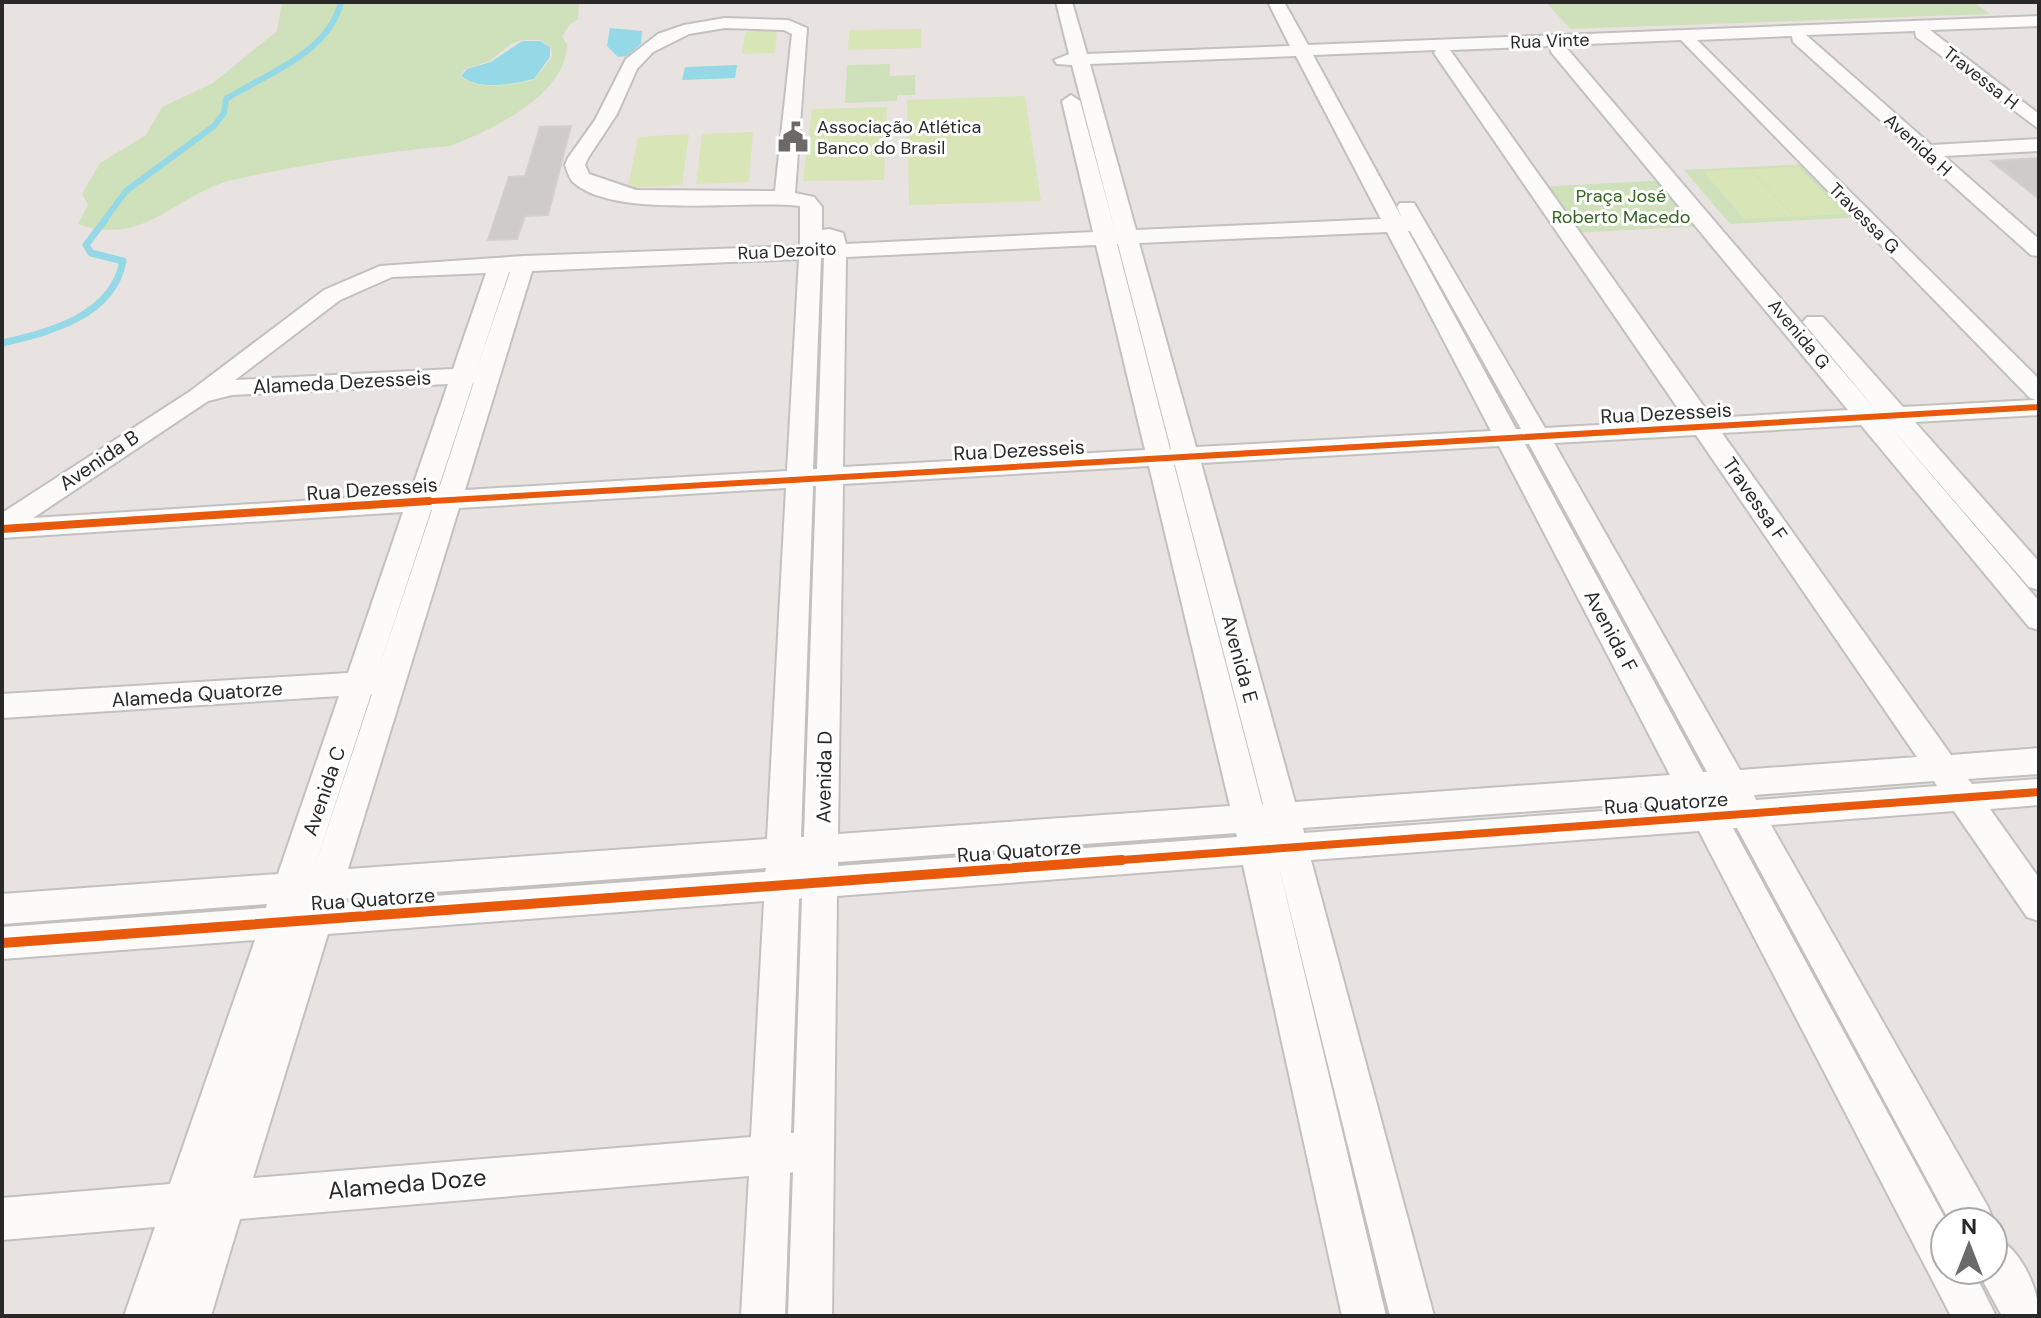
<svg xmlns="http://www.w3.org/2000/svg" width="2041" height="1318" font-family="'DM Sans',sans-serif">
<rect width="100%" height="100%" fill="#e8e3e0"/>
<!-- green -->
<g fill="#cee1ba" fill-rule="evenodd">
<path d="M282,2L579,3L578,19L569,25L562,37L567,44C567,95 490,131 450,146C381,152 304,164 237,179C175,192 147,248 78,224L88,205L82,194L100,163L146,135L162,107L213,83L277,31ZM522,40H540L551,47L552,57L534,80C513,85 478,91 460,76L465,69L490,61L511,44Z"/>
<polygon points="1546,2 1973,2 1990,14 1570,29"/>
<polygon points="890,64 890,76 915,75 915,95 897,95 897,101 845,103 847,65"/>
<polygon points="1810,164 1863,217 1730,224 1684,170"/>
<polygon points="1669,180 1709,226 1569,233 1537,187"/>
</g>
<!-- pitch -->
<g fill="#d8e5b7">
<polygon points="921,29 921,48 848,50 849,30"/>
<polygon points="777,30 775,53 742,54 745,32"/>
<polygon points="1025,96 1041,201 909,205 907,100"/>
<polygon points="887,107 884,180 803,181 812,109"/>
<polygon points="753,132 749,182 696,184 702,134"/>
<polygon points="689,134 682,185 628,188 638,137"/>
<polygon points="1798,167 1844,214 1795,217 1751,169"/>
<polygon points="1750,169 1794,217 1744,219 1703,171"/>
</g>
<!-- water -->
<g fill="#95d8e6">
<polygon points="610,28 642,31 641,44 627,56 618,57 607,46"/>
<path d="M522,41H540L550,47V57L534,79C513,84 479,91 461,76L467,69L491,62Z"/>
<polygon points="737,65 735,78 682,80 685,67"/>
</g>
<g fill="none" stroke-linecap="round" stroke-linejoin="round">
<!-- stream-far1 -->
<path stroke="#95d8e6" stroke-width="6" d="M103,222L126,191L214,126L224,113L226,99C267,73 328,54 341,2"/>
<!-- stream -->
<path stroke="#95d8e6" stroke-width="7" d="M2,343C50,332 113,316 123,261L91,253L86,245L105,220"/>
</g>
<!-- building -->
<g fill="#cecbc9" stroke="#d2cfcc" stroke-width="2">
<polygon points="571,126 548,215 525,216 517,239 488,240 509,177 525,176 540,127"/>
<polygon points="2039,158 2039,199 1991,161"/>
</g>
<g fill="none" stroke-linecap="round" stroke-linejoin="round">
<!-- minor casing -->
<g stroke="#c2c0c1" stroke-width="4">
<g id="minor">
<path d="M1056,2H1072L1087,54L1290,46L1268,2H1284L1308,45L2039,16V26L1930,30L2039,114V129L1916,37L1915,31L1806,35L1931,145L2039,139V151L1944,156L2039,239V256L2031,255L1793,42L1792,36L1697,40L2039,379V415L1915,422L2039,562V590L2029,587L1887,423L2039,601V630L2029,627L1861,425L1722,433L1951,755L2039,748V774L1968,779L1972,784L2039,779V805L1990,809L2039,878V921L2027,917L1954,811L1771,825L1988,1207L1994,1222L1993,1224L1950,1222L1737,828H1733L1947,1222L1945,1270H1973L1996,1316H1951L1699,831L1311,860L1434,1316H1390L1278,862L1386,1316H1342L1243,865L837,896L832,1316H788L793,1172L790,1173L785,1316H741L749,1176L240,1219L211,1316H124L155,1227L2,1240V1198L170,1184L255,940L2,959V927L266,908L267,904L2,924V894L278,874L339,696L2,718V694L348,673L403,512L2,538V513L189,392L324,290L380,266L524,256L800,246V206C745,199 614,220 573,182C569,178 567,170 565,165L568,158L595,120L626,59L658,34L684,25L725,18L788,20L807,28L795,193L814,197L822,207V230L829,229L843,233L846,244L1093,232L1062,101L1071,95L1080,101L1115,231L1072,65L1057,64L1054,60L1069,54ZM725,28L784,30L792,34L775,191L636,190L589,174L585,165L588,158L617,114L637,69L653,52L689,34ZM1681,40L2030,398L2036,400L1903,407L1823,317H1807L1803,322L1807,327L1875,409L1564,45ZM1550,46L1551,52L1848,410L1712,418L1450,50ZM1436,50L1434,53L1686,420L1545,428L1414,203H1400L1397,207L1402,218L1313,55ZM1296,56L1381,219L1136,230L1090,64ZM1408,231H1410L1521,429H1516ZM1387,232L1491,431L1196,447L1139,243ZM1117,244H1118L1171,449H1170ZM1096,245L1145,450L843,467L846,257ZM821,258H824L817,469H813ZM799,259L787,471L465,490L532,271ZM509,272H510L477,368ZM486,273L453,369L235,380L340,300L392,277ZM474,382L438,492H437L473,383ZM448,384L410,494L33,518L208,401L232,395ZM1696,435L1917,757L1740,770L1554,443ZM1525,444H1529L1707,772H1703ZM1499,446L1670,775L1295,802L1201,463ZM1174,465H1175L1263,804H1262ZM1149,466L1230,806L838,834L843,484ZM813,486H816L804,837H801ZM786,488L767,839L348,869L459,508ZM431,510H432L378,671ZM371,694H372L313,872ZM1934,781L1937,786L1756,800L1754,795ZM1683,800L1685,805L1304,833L1303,828ZM1236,833L1237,837L838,866V862ZM766,868L765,872L338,903L339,899ZM802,898L794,1133H791L799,899ZM764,901L751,1137L253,1178L328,934Z"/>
<path d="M1993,1236C2020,1247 2039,1288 2039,1316H2002L1977,1270H1993Z"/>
</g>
</g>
<!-- minor -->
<use href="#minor" fill="#fcfbfa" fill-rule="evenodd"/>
<!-- cycleway-far2 casing -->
<g stroke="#fff" stroke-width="10">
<polyline id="cycleway-far2" points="398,503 2039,407"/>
</g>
<!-- cycleway-far1 casing -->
<g stroke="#fff" stroke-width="13">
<g id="cycleway-far1">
<polyline points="2,529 429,501"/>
<polyline points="1095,862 2039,792"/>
</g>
</g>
<!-- cycleway casing -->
<g stroke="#fff" stroke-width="15">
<polyline id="cycleway" points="2,943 1122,860"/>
</g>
<!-- cycleway-far2 -->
<use href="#cycleway-far2" stroke="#e8590c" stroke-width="6"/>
<!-- cycleway-far1 -->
<use href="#cycleway-far1" stroke="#e8590c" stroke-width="8"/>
<!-- cycleway -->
<use href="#cycleway" stroke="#e8590c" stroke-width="10"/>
</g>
<!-- icons -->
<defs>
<g id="civic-bare" transform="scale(2.4)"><path d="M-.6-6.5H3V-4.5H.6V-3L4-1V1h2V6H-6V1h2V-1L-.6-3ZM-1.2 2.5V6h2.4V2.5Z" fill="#6c6a69" stroke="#fff" stroke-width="2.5" paint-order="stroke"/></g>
</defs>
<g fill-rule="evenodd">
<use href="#civic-bare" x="793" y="137"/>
</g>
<g text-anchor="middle" stroke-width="6" stroke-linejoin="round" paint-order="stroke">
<!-- far-street labels -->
<g font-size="18" fill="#292929" stroke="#fff">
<text transform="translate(1550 41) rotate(-2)" y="6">Rua Vinte</text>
<text transform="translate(1981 78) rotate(38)" y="6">Travessa H</text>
<text transform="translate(1918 145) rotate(42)" y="6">Avenida H</text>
<text transform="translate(1864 218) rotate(45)" y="6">Travessa G</text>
<text transform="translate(787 251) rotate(-3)" y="6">Rua Dezoito</text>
<text transform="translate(1799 334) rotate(50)" y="6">Avenida G</text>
</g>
<!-- far-poi labels -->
<g font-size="18" fill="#292929" stroke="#fff" text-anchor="start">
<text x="817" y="133">Associação Atlética<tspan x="817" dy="21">Banco do Brasil</tspan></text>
</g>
<!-- far-park labels -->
<g font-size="18" fill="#31631d" stroke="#fff">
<text x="1621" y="202">Praça José<tspan x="1621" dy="21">Roberto Macedo</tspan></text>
</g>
<!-- street labels -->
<g font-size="20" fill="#292929" stroke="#fff">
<text transform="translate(342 382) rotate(-3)" y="7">Alameda Dezesseis</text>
<text transform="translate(1666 413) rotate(-3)" y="7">Rua Dezesseis</text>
<text transform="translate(1019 450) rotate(-3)" y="7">Rua Dezesseis</text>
<text transform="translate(99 460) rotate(-34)" y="7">Avenida B</text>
<text transform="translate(372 489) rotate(-4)" y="7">Rua Dezesseis</text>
<text transform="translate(1755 499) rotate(55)" y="7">Travessa F</text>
<text transform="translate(1611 631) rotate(62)" y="7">Avenida F</text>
<text transform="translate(1240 659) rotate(75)" y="7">Avenida E</text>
<text transform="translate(197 694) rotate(-4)" y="7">Alameda Quatorze</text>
<text transform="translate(824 777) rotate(-89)" y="7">Avenida D</text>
<text transform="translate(324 791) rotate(-71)" y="7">Avenida C</text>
<text transform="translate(1666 803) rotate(-4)" y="7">Rua Quatorze</text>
<text transform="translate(1019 851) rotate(-4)" y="7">Rua Quatorze</text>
<text transform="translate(373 899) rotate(-4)" y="7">Rua Quatorze</text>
</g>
<!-- near-street labels -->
<g font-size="24" fill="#292929" stroke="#fff">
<text transform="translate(407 1184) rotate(-5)" y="8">Alameda Doze</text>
</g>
</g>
<!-- border -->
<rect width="2041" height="1318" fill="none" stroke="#292929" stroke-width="8"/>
<!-- north arrow -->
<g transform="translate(1969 1246)"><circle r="38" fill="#ffffff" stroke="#a9a9a9" stroke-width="2"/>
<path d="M0-6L14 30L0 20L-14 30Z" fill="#6c6a69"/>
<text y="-12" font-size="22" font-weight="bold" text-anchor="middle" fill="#292929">N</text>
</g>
</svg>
